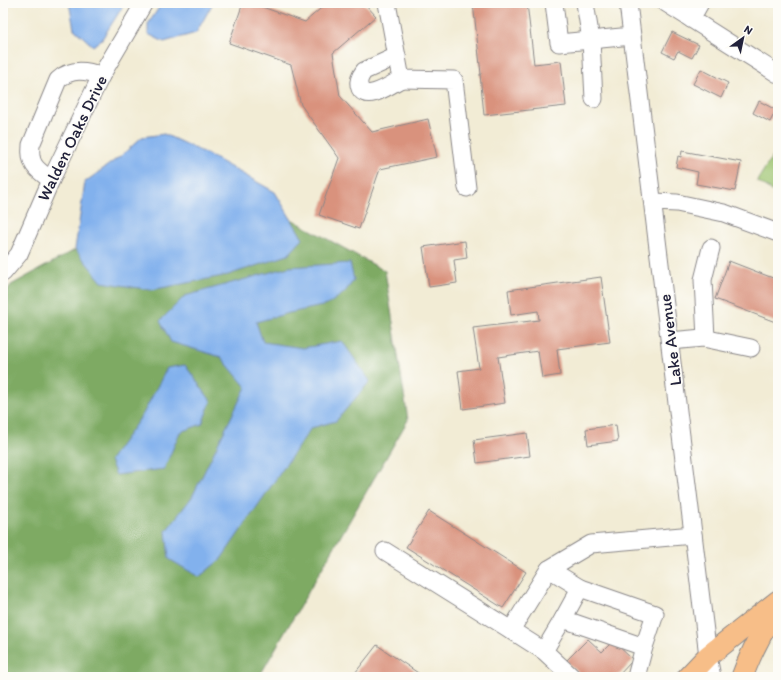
<svg xmlns="http://www.w3.org/2000/svg" width="781" height="680" font-family="Itim,sans-serif">
<rect width="100%" height="100%" fill="#fdfcf7"/>
<filter id="ink" filterUnits="userSpaceOnUse"><feTurbulence type="fractalNoise" baseFrequency=".025" numOctaves="2"/><feDisplacementMap in="SourceGraphic" scale="8" xChannelSelector="R" yChannelSelector="G"/><feConvolveMatrix kernelMatrix="1 2 1 2 8 2 1 2 1" color-interpolation-filters="sRGB"/></filter>
<filter id="wash" filterUnits="userSpaceOnUse"><feTurbulence type="fractalNoise" baseFrequency=".012" numOctaves="4" result="noise"/><feDisplacementMap in="SourceGraphic" scale="16" xChannelSelector="R" yChannelSelector="G"/><feGaussianBlur stdDeviation="0.9" result="paint"/><feColorMatrix in="noise" values="0 0 0 0 0 0 0 0 0 0 0 0 0 0 0 0 0 1.4 0 .05"/><feComposite in="paint" operator="in"/></filter>
<g filter="url(#wash)">
<rect width="100%" height="100%" fill="#f2ecd5"/>
<!-- green -->
<polygon fill="#9ec571" stroke="#607456" points="772,157 778,161 778,195 757,181"/>
<!-- forest -->
<polygon fill="#7eaa63" stroke="#50664f" points="212,175 385,271 408,420 259,677 3,677 3,296 11,285"/>
<!-- water -->
<g fill="#82b1ed" stroke="#526a94">
<polygon points="69,3 125,3 102,39 93,46 74,29"/>
<polygon points="162,3 213,3 196,33 164,42 148,34 148,24"/>
<polygon points="164,134 207,154 275,192 303,239 288,255 228,275 151,290 102,282 75,249 85,182 122,155 142,137"/>
<polygon points="350,263 354,280 344,293 327,305 289,313 256,322 263,342 303,348 342,341 370,381 336,421 311,428 221,559 199,577 169,559 166,531 192,497 246,387 221,357 171,342 160,321 185,296 289,267"/>
<polygon points="185,365 211,401 202,424 180,432 164,469 116,475 110,460 143,414 167,368"/>
</g>
<g id="blocks">
<!-- building -->
<g fill="#d9927d">
<polygon points="243,3 251,3 305,22 327,3 364,3 376,16 333,53 340,96 372,132 428,119 437,157 380,169 359,229 319,215 339,158 301,105 291,65 229,43"/>
<polygon points="473,3 527,3 534,64 561,61 566,106 484,115 480,74 481,74"/>
<polygon points="672,32 699,45 692,58 678,51 674,58 662,52"/>
<polygon points="701,69 728,83 721,98 693,84"/>
<polygon points="759,101 776,110 770,122 753,113"/>
<polygon points="682,151 741,162 735,191 696,184 698,172 676,167 678,156 681,157"/>
<polygon points="465,241 467,258 454,260 457,283 429,287 423,247"/>
<polygon points="729,261 778,280 778,323 715,299"/>
<polygon points="601,277 610,342 557,349 560,375 542,378 538,351 498,357 505,403 463,409 458,371 479,368 473,328 539,320 538,311 511,315 508,290"/>
<polygon points="616,425 618,441 588,445 586,429"/>
<polygon points="527,433 530,456 477,463 474,440"/>
<polygon points="429,511 526,572 503,608 406,547"/>
<polygon points="588,639 602,652 613,641 633,660 617,677 583,677 566,661"/>
<polygon points="377,645 424,677 360,677 355,673"/>
</g>
</g>
</g>
<g filter="url(#ink)">
<use href="#blocks" fill-opacity="0" stroke="#8a8788" stroke-width="1"/>
<g fill="none" stroke-linecap="round" stroke-linejoin="round">
<!-- minor casing -->
<g stroke="#8a8788" stroke-width="19">
<g id="minor">
<polyline points="387,3 401,79 454,80 467,188"/>
<polyline points="554,3 559,43 632,36"/>
<polyline points="585,3 591,40 594,99"/>
<polyline points="628,3 708,656 712,677"/>
<polyline points="666,3 778,74"/>
<polyline points="691,19 700,3"/>
<path d="M397,56L364,71C361,75 358,80 359,85C363,105 392,84 401,79"/>
<path d="M51,180C36,169 29,165 31,145L58,80C71,68 86,70 101,76"/>
<polyline points="653,202 677,203 724,213 778,233"/>
<polyline points="3,273 19,254 51,180 101,76 144,3"/>
<polyline points="706,338 703,280 711,248"/>
<polyline points="670,341 703,338 751,348"/>
<polyline points="385,551 511,630 544,651 572,677"/>
<polyline points="549,569 580,588 655,614 644,647 636,677"/>
<polyline points="563,619 644,647"/>
<polyline points="511,630 549,569 591,544 693,535"/>
<polyline points="544,651 563,619 580,588"/>
</g>
</g>
<!-- major casing -->
<g stroke="#8a8788" stroke-width="23">
<g id="major">
<polyline points="688,677 708,656 778,601"/>
<path d="M742,677C751,653 762,629 778,609"/>
</g>
</g>
<!-- minor -->
<use href="#minor" stroke="#fff" stroke-width="17"/>
<!-- major -->
<use href="#major" stroke="#f7be88" stroke-width="21"/>
</g>
</g>
<g text-anchor="middle" stroke-width="3" stroke-linejoin="round" paint-order="stroke">
<!-- street labels -->
<g font-size="17" fill="#22223b" stroke="#fdfcf7">
<text transform="translate(72 138) rotate(-64)" y="6">Walden Oaks Drive</text>
<text transform="translate(670 340) rotate(-97)" y="6">Lake Avenue</text>
</g>
</g>
<!-- margin -->
<rect width="781" height="680" fill="none" stroke="#fdfcf7" stroke-width="16"/>
<!-- north arrow -->
<g transform="translate(743 38) rotate(33)" stroke="#fdfcf7" stroke-width="3" paint-order="stroke">
<path d="M0-3L7 15L0 10L-7 15Z" fill="#22223b"/>
<text y="-6" font-size="11" font-weight="bold" text-anchor="middle" fill="#22223b">N</text>
</g>
</svg>
